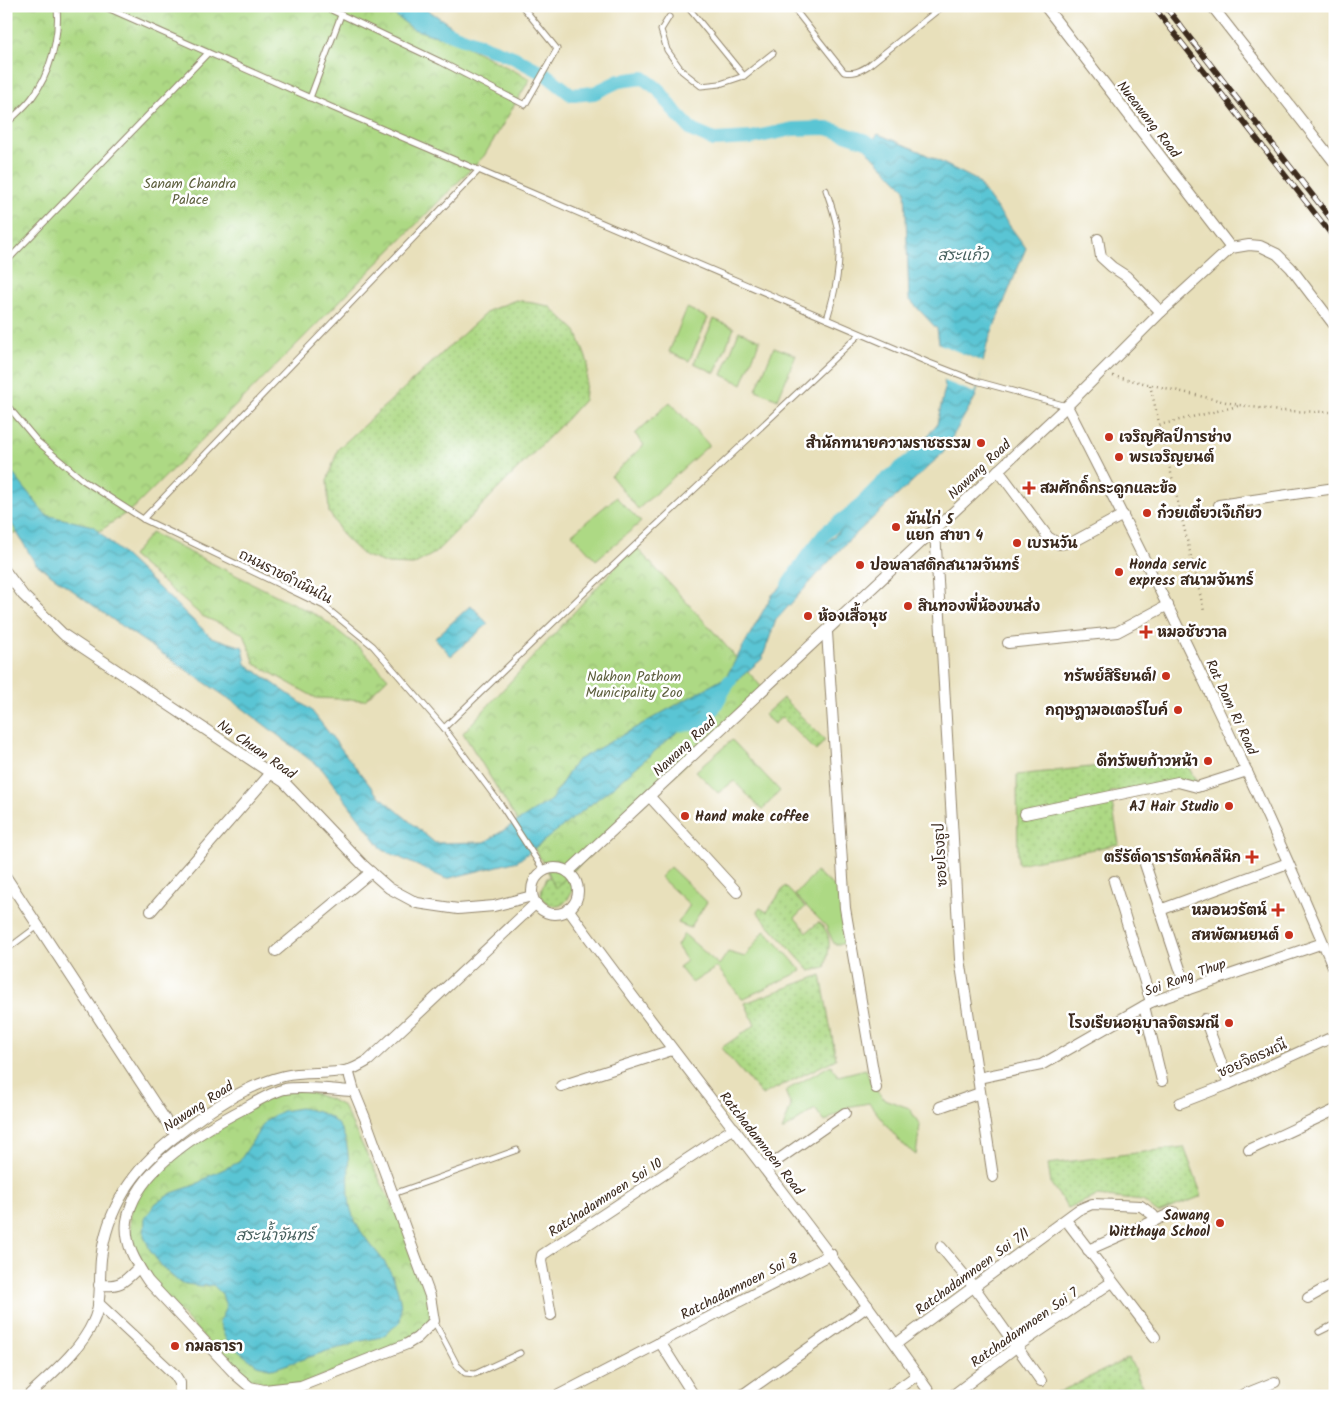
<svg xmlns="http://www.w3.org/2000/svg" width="1341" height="1402" font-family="Kalam,'Playpen Sans Thai',sans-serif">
<defs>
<pattern id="grass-dots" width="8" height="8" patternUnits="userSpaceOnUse" patternTransform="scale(1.25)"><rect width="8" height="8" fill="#add984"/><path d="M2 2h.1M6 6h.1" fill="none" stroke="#96ba72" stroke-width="1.8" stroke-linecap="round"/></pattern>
<pattern id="park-crowns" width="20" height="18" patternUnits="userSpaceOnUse" patternTransform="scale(1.25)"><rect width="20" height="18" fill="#add984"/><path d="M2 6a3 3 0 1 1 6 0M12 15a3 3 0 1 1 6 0" fill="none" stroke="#96ba72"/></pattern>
<pattern id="water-waves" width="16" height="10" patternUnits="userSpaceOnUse" patternTransform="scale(1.25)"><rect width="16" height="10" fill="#5ac5d4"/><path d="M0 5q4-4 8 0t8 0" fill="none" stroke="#4ca0ab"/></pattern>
</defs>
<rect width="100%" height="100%" fill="#fff"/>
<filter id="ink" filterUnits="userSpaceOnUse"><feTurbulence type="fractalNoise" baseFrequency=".02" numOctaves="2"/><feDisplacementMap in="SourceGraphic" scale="10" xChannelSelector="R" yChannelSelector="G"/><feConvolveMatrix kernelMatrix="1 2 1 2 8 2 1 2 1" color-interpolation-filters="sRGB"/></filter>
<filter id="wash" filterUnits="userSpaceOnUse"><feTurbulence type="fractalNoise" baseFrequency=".0096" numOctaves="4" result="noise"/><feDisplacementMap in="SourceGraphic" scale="20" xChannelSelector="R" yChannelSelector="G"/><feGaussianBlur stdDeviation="1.12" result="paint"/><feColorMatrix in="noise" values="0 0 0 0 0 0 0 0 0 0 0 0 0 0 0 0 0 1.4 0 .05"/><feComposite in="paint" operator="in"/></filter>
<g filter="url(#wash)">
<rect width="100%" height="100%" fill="#e8e0bb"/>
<!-- grass -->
<g fill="url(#grass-dots)" stroke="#748251">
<polygon points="516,300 549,306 576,331 588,363 584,400 566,420 435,553 413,565 388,564 363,555 344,537 329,512 327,481 338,449 488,311"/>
<polygon points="783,698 825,740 816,751 782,717 774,724 764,715"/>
<polygon points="1183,757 1197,783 1110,792 1119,844 1018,864 1017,775"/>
<path d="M559,875L568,880L573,887C568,906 554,914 541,896L542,888L547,878Z"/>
<path d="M785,886L805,907L795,918L807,932L819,922C834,937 829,948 825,968L810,971L757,912L760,908L767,912Z"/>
<polygon points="821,975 836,1059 762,1095 721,1048 755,1025 745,1003"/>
<polygon points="1184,1147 1202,1196 1158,1213 1143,1201 1097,1196 1068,1208 1051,1184 1048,1164"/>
<polygon points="1129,1358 1147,1396 1051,1396"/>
</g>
<!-- park -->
<g fill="url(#park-crowns)" stroke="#748251">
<polygon points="6,6 383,6 432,35 450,38 530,79 484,156 136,506 97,533 6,533"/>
<polygon points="151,533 320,617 361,649 388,678 365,700 316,698 255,664 244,634 202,616 132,556"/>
<polygon points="635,546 713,631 764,690 555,888 547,869 463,733"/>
<polygon points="303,1090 330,1099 343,1106 406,1233 429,1296 430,1320 416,1337 301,1385 251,1386 149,1280 131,1248 130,1216 135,1198 160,1168 263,1095"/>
</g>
<!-- garden -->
<g fill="#add984" stroke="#748251">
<polygon points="687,308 708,318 689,361 669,352"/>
<polygon points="714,319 734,328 715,373 694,363"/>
<polygon points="739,331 760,340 742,384 722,375"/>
<polygon points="774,347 796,355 778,399 756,390"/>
<polygon points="670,402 709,445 638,509 611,476 644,445 635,434"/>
<polygon points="616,497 641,522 596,560 572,534"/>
<polygon points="732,740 780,791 762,810 734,781 718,793 696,771"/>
<polygon points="670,867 707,902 690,928 678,923 690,905 660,877"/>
<polygon points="816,872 839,890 847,944 834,944 826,926 795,895"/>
<polygon points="765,930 802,971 742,999 717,967 692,983 679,967 687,961 677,946 684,934 719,965 728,952 745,957"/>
<polygon points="831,1065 838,1076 866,1069 872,1086 884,1099 909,1108 920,1125 916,1155 899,1141 869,1103 847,1107 825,1122 815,1109 782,1131 791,1106 785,1091"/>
</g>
<!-- water -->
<g fill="url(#water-waves)" stroke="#4a7879">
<polygon points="383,6 412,6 414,9 428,10 450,25 450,38 432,35 413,29"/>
<polygon points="878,134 919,151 976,180 1026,248 987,344 976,396 943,453 846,543 776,620 762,659 613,787 518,861 446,879 383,850 322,769 241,707 120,625 35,563 6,514 6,465 46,515 93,526 211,637 243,647 246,664 311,710 375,792 435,843 485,842 551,800 576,761 726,677 772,595 894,479 937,424 945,387 937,329 909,299 905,189 866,149"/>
<polygon points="471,605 488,624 451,656 435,638"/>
<path d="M300,1108C317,1111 333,1114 342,1131C354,1155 345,1185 351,1210C356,1228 368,1241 379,1255C394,1273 404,1299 400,1322L382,1337L356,1342L348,1346L330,1350L273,1369L257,1365L242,1354L226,1340L219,1322L226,1307L222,1294L213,1285L200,1286L180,1283L164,1269L151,1252L144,1236L145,1218L156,1203L172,1193L195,1185L209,1176L239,1162L266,1120L282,1111Z"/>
</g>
<!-- pier -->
<polygon fill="#e8e0bb" points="937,343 985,363 975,393 942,380"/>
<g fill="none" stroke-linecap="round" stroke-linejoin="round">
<!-- canal -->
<g stroke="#5ac5d4" stroke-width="14">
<polyline points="402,6 404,10 439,29 513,57 545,74 572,95 594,93 619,81 643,78 658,89 676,113 693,131 714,140 751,138 793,129 827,128 866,141 886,153"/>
<polyline points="788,585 806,558 827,531 854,511 882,483 922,451"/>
<path d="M669,726C677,723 688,726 696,723C715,716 718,695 730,681"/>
</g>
</g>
</g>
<g filter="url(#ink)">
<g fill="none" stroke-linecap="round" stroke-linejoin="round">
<!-- service casing -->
<g stroke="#92856c" stroke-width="7">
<g id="service">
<polyline points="103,6 331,107 927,362 976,381 1067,406"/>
<polyline points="323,6 441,62 525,105 557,49 522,6"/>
<polyline points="687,6 744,76"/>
<path d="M792,6L844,72C854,74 860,71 868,66L943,6"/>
<polyline points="669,17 661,30 667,50 682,71 701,86 720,84 744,76 773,53"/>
<polyline points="310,98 341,15"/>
<path d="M6,124C14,116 24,108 31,99C50,75 60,37 57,6"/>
<path d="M826,190C831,205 837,220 838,235C842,264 835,292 827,319"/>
<polyline points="6,262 208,53"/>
<polyline points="6,404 38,442 84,481 143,519 324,606 373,646 444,728 501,805 544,871"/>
<polyline points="143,519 479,170"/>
<polyline points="444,728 582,595 860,334"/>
<polyline points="6,950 38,926"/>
<polyline points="393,1194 517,1150"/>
<polyline points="434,1321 457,1365 465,1373 475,1374 520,1353"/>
<polyline points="1319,1332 1335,1324"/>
</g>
</g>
<!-- minor casing -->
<g stroke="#92856c" stroke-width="12">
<g id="minor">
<polyline points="1045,6 1231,248"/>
<polyline points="1212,6 1335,163"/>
<polyline points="1098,239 1101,257 1112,267 1126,276 1161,312"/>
<path d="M1067,406C1162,592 1255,779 1335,971"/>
<polyline points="998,470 1048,537 1059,544 1073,542 1123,515"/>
<polyline points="1219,505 1335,488"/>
<polyline points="935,530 960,959 993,1177"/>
<polyline points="6,572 23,595 64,635 284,782 363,865 389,888 417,903 458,909 494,906 532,896"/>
<polyline points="827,632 845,908 876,1088"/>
<polyline points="1008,643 1117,632 1168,605"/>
<polyline points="650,797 737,892"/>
<polyline points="1025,814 1178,782 1197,787 1247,771"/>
<polyline points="1145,864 1187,990"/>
<circle cx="555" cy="891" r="23"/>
<polyline points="568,872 1067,406 1161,312 1231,248 1249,245 1260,246 1277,254 1291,268 1335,326"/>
<polyline points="6,877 176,1136"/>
<polyline points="1114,881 1151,1002"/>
<path d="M568,909C687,1073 816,1229 932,1396"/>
<polyline points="1160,910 1288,863"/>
<polyline points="151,911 271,773"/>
<polyline points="276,951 371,872"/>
<polyline points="1144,1006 1162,1081"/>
<polyline points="1205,1019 1229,1084"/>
<path d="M348,1070L354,1091L365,1118L430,1296L434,1321L417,1338L407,1344L301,1386L264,1390L250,1387L236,1375L148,1281C136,1263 124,1244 127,1221C135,1169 204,1129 247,1107C259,1100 272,1092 285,1089C302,1086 336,1090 354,1091"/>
<polyline points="978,1078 1041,1065 1151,1002 1323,943"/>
<polyline points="561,1086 672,1050"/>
<polyline points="1180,1103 1229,1084 1335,1036"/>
<polyline points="940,1107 980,1093"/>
<polyline points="1249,1150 1335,1110"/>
<polyline points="765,1169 845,1113"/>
<polyline points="1065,1221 1069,1224 1155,1337"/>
<polyline points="941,1247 974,1287 1041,1381"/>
<polyline points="1088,1250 1174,1212"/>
<path d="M99,1285C121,1287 124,1282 139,1267"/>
<polyline points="1308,1298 1335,1283"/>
<polyline points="98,1303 175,1375 180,1383 180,1396"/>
<polyline points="551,1315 541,1261 542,1255 734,1128"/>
<polyline points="660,1342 694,1396"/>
<polyline points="896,1344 1078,1210 1092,1204 1141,1206 1153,1215 1156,1220"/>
<path d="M28,1396C50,1375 81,1350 93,1322C102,1304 99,1279 101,1259C107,1207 135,1167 176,1136C208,1111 244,1086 284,1076C305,1071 328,1075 349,1070C356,1068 362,1064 369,1060L536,903"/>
<polyline points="557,1396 831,1254"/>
<polyline points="741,1396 868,1306"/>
<polyline points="888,1396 917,1375"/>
<polyline points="952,1396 1016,1347 1112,1282"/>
<polyline points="1240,1396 1275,1382"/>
</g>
</g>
<!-- path -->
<g stroke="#92856c" stroke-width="2.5" stroke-dasharray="1 4" stroke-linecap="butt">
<polyline points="1113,376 1239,405 1279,411 1335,412"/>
<polyline points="1150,385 1204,611"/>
<polyline points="1159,425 1238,406"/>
</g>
<!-- service -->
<use href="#service" stroke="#fff" stroke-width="5"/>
<!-- minor -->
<use href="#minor" stroke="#fff" stroke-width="10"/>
<!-- rail casing -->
<g stroke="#3b2a1e" stroke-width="5.5">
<g id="rail">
<polyline points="1153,6 1335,239"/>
<polyline points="1165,6 1335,224"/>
</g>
</g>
<!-- rail -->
<use href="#rail" stroke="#fff" stroke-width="4" stroke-dasharray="11" stroke-linecap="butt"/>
</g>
</g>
<!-- markers -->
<g fill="#c8321e" stroke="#fff" stroke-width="2">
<circle cx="1109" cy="437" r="5"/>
<circle cx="981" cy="443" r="5"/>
<circle cx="1119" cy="457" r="5"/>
<path d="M1026.5 480.5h5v5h5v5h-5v5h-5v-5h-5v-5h5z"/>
<circle cx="1147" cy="513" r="5"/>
<circle cx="896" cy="527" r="5"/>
<circle cx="1017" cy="543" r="5"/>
<circle cx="860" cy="565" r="5"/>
<circle cx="1119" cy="572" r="5"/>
<circle cx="908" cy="606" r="5"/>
<circle cx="808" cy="616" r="5"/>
<path d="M1143.5 624.5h5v5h5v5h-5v5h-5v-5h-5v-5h5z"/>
<circle cx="1166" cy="676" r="5"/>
<circle cx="1178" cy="710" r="5"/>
<circle cx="1208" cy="761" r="5"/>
<circle cx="1229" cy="806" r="5"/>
<circle cx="685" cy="816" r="5"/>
<path d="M1249.5 849.5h5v5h5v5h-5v5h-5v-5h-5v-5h5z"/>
<path d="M1275.5 902.5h5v5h5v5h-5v5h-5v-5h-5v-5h5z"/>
<circle cx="1289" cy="935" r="5"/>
<circle cx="1229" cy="1023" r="5"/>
<circle cx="1220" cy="1223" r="5"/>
<circle cx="175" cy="1346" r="5"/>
</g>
<g text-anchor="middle" stroke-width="5" stroke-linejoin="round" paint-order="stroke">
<!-- street labels -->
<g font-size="14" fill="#3b2a1e" stroke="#fff">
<text transform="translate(1149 119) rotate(52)" y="5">Nueawang Road</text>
<text transform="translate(979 469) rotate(-43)" y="5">Nawang Road</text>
<text transform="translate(286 576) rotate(27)" y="5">ถนนราชดำเนินใน</text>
<text transform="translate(1232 707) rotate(65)" y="5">Rat Dam Ri Road</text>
<text transform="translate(684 746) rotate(-43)" y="5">Nawang Road</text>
<text transform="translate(257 749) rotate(35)" y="5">Na Chuan Road</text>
<text transform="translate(940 855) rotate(-93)" y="5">ซอยโรงธูป</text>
<text transform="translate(1185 977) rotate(-20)" y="5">Soi Rong Thup</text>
<text transform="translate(1252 1058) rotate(-24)" y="5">ซอยจิตรมณี</text>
<text transform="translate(198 1106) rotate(-33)" y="5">Nawang Road</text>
<text transform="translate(762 1143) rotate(52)" y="5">Ratchadamnoen Road</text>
<text transform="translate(605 1197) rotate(-33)" y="5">Ratchadamnoen Soi 10</text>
<text transform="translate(972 1271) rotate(-36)" y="5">Ratchadamnoen Soi 7/1</text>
<text transform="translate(739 1286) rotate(-27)" y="5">Ratchadamnoen Soi 8</text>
<text transform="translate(1024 1327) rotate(-35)" y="5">Ratchadamnoen Soi 7</text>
</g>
<!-- park labels -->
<g font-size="14" fill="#5d5f3d" stroke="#fff">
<text x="190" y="188">Sanam Chandra<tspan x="190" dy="16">Palace</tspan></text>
<text x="634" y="681">Nakhon Pathom<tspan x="634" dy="16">Municipality Zoo</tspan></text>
</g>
<!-- poi labels -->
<g font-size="14" font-weight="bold" fill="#3b2a1e" stroke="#fff" text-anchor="start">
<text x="1119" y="442">เจริญศิลป์การช่าง</text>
<text x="971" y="448" text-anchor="end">สำนักทนายความราชธรรม</text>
<text x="1129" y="462">พรเจริญยนต์</text>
<text x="1040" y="493">สมศักดิ์กระดูกและข้อ</text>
<text x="1157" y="518">ก๋วยเตี๋ยวเจ๊เกียว</text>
<text x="906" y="524">มันไก่ 5<tspan x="906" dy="16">แยก สาขา 4</tspan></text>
<text x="1027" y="548">เบรนวัน</text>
<text x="1129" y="569">Honda servic<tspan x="1129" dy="16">express สนามจันทร์</tspan></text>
<text x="870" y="570">ปอพลาสติกสนามจันทร์</text>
<text x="918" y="611">สินทองพี่น้องขนส่ง</text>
<text x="818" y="621">ห้องเสื้อนุช</text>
<text x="1157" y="637">หมอชัชวาล</text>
<text x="1156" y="681" text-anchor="end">ทรัพย์สิริยนต์1</text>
<text x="1168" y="715" text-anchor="end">กฤษฎามอเตอร์ไบค์</text>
<text x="1198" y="766" text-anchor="end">ดีทรัพยก้าวหน้า</text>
<text x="1219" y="811" text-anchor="end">AJ Hair Studio</text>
<text x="695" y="821">Hand make coffee</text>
<text x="1241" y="862" text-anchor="end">ตรีรัต์ดารารัตน์คลีนิก</text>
<text x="1267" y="915" text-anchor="end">หมอนวรัตน์</text>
<text x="1279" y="940" text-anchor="end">สหพัฒนยนต์</text>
<text x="1219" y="1028" text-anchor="end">โรงเรียนอนุบาลจิตรมณี</text>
<text x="1210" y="1220" text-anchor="end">Sawang<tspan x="1210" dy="16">Witthaya School</tspan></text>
<text x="185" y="1351">กมลธารา</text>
</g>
<!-- water labels -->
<g font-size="15" font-style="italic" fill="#46605e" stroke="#fff">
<text x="963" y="260">สระแก้ว</text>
<text x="275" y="1240">สระน้ำจันทร์</text>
</g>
</g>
<!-- margin -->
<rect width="1341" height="1402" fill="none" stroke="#fff" stroke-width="25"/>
</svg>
